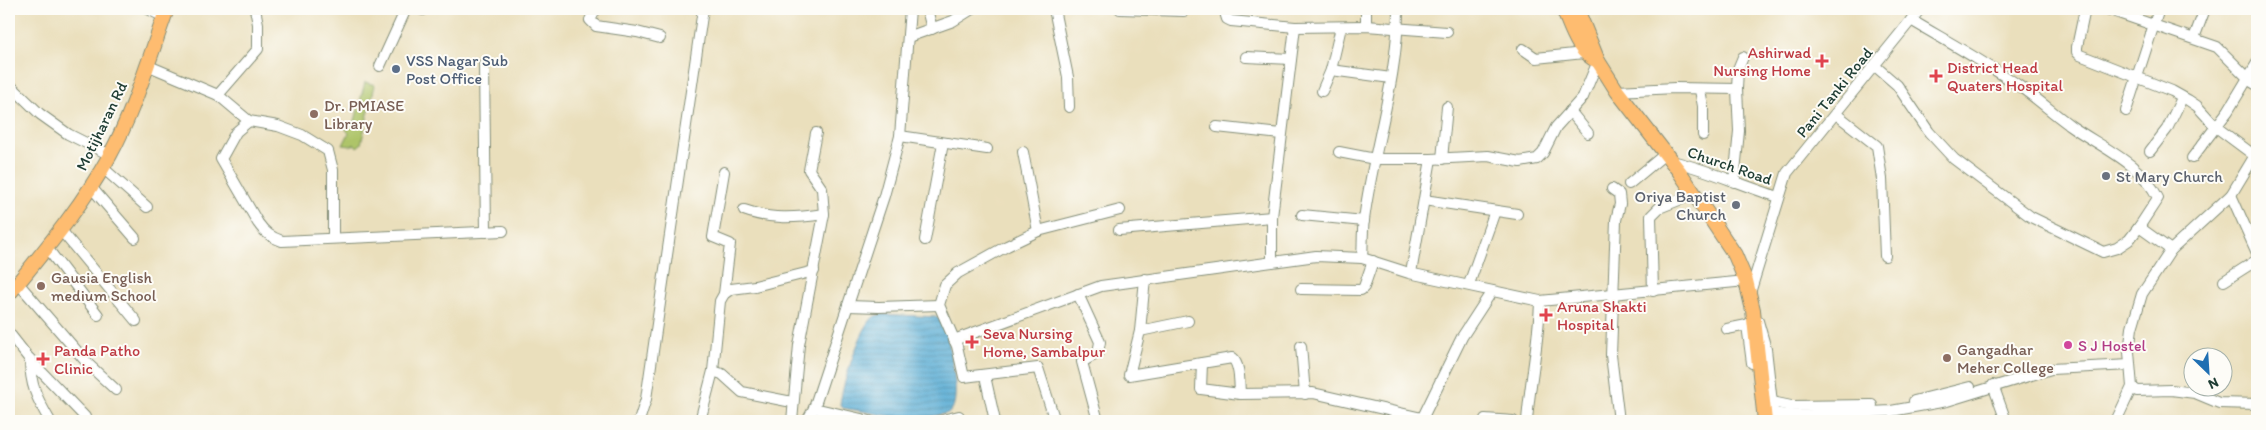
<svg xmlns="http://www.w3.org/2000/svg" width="2266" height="430" font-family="Itim,sans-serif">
<defs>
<pattern id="water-rules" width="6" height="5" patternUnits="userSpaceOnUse" patternTransform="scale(1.25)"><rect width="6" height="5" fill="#58acd4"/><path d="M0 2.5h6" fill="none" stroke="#488dad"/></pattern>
</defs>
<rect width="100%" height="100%" fill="#fdfcf7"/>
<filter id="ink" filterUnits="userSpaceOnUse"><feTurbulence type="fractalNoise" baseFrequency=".02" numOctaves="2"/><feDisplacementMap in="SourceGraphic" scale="10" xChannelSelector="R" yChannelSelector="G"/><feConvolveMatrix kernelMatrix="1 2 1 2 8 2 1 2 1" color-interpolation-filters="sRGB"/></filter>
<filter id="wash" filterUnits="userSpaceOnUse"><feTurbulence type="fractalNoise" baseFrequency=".0096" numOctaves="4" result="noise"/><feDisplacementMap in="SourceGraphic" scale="20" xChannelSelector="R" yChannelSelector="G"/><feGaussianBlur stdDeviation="1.12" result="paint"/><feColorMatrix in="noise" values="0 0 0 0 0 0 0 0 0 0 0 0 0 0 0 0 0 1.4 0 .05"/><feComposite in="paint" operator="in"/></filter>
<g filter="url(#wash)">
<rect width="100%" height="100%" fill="#eadfbc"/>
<!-- garden -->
<polygon fill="#aec469" stroke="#66804e" points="365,82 375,85 361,144 357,147 355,144 351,146 343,145 349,133 346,130 347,125 355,121"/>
<!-- water -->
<path fill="url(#water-rules)" stroke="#3c7484" d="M882,314L936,317L944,322C948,339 964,402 949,413L913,420L843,408L840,405C841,389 861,324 875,316C877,315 880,315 882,314Z"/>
</g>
<g filter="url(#ink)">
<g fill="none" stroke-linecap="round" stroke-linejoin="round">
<!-- minor casing -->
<g stroke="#848e78" stroke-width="12">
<g id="minor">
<polyline points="148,9 164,17"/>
<polyline points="419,9 423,10"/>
<polyline points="596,9 590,20 596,26 637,32 660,38"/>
<polyline points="927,9 932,29"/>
<polyline points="1054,9 1068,77 1069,107"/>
<polyline points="1120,9 1184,11"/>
<polyline points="1224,9 1227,19 1231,21 1295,27 1366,26 1447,32"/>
<polyline points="1366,9 1366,26"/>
<polyline points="2085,9 2077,47 2077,52 2080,55 2172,91 2188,100 2197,106 2216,127 2255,156"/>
<polyline points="2107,9 2217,47 2252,82 2257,85"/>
<path d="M1911,20C1948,42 1987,63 2022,88C2039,100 2054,114 2071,126C2101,147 2141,163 2158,198L2139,227"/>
<polyline points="908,37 953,21 972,9"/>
<polyline points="2194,38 2205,9"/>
<polyline points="1523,49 1536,58 1584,53"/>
<polyline points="1246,57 1291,59"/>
<polyline points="484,64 486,232"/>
<polyline points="149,66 218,95 249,121 278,126 302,135 328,151 333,170 333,238"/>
<polyline points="380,66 406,9"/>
<polyline points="1875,66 1897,85 1929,132 1954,159 2031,217 2103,252 2117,248 2129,240 2139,227 2171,250"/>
<polyline points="1331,70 1391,78"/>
<polyline points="9,84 40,114 68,134 110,155"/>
<polyline points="1737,89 1738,69 1743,57"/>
<polyline points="1700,90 1703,106 1703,135"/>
<polyline points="1322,91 1331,70 1341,27"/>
<polyline points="1617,91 1675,88 1737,89 1739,131 1734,182"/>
<polyline points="218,95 258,49 258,24 255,9"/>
<polyline points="1570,111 1588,133"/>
<polyline points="2126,111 2159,9"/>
<polyline points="1836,114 1877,146 1882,179 1885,256"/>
<path d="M249,121L236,132L221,159L258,223C265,233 271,237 282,241L503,231"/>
<polyline points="1217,127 1281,134"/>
<polyline points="900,136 987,149"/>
<polyline points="2150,151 2167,129 2182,98"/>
<polyline points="1023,152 1038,231"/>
<polyline points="1339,152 1375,159 1431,159 1488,156 1520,162 1537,159 1543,153 1556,127 1583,97 1598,61"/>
<polyline points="2192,158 2228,111 2257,63"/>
<polyline points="1442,159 1447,107"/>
<path d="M1671,161C1708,169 1742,186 1779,197"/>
<polyline points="102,167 147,207"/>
<polyline points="1629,184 1665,154"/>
<polyline points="91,187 135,238"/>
<polyline points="1612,189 1619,194 1620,204 1616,220 1611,355 1619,421"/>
<polyline points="2231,195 2257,253"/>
<polyline points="1424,200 1517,214"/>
<path d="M744,210C771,220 796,218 824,214"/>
<polyline points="1302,215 1364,221"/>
<polyline points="60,229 136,321"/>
<polyline points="1119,230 1272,217"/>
<polyline points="925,240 943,143"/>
<polyline points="47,248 98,315"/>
<path d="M1362,258C1363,246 1362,232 1364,220C1373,149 1398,80 1398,9"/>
<polyline points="1272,261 1272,217 1295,27"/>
<polyline points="1411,273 1431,159"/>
<path d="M1145,279L1140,331L1129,375L1232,358C1241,365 1239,384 1240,394"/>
<polyline points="2224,281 2257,260"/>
<polyline points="18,283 89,365 116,390"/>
<polyline points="1469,284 1495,211"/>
<polyline points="1301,289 1361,290 1364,287 1373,261"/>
<polyline points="1653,291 1651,216 1659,208 1694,194"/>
<polyline points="1750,293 1787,173 1920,9"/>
<polyline points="724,294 730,244 713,237 724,172"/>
<polyline points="1078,294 1100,342 1098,353 1082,362 1098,421"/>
<polyline points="848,306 879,307 939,305"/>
<polyline points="1758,321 1766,349 1774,421"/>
<polyline points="1727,329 1747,325"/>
<polyline points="1140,331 1188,321"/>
<polyline points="9,333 31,361 85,417"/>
<polyline points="954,340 1101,286 1316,256 1362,258 1409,273 1540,301 1746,281"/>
<polyline points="1301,346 1305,394"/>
<path d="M30,359C30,385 37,399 50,421"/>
<polyline points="1202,363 1201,389 1240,394 1313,393 1422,418"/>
<polyline points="1752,363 1747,325 1753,320"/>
<polyline points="713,371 722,374 742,392 792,402"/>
<polyline points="985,376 995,421"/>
<polyline points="1993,385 2006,421"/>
<polyline points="2132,387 2137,391 2171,390 2195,393 2219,403 2257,404"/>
<polyline points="1914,401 1970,387"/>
<polyline points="1772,402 1791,406 1872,405"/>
<polyline points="814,408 870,421"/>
<polyline points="1863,412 1866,421"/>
<polyline points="1773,413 1794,416 1891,411 1947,401 2051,369 2130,365"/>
<polyline points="1485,419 1513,421"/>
<polyline points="639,421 646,399 703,9"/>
<polyline points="700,421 713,371 720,301 724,294 731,289 755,286 814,271"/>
<polyline points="792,421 799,345 824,214 822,189 809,170 816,133"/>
<polyline points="807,421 814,408 884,196 900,136 910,9"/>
<polyline points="938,421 959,416"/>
<polyline points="1055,421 1038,368 964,377 957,346 939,305 945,285 958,273 1007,246 1038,231 1120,210"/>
<polyline points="1421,421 1462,337 1492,291"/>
<path d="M1527,421C1530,381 1539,342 1540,301"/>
<polyline points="2116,421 2132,387 2129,352 2132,328 2142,294 2171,250 2231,195 2257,152"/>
</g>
</g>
<!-- major casing -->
<g stroke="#848e78" stroke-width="16">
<g id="major">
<path d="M1563,9C1571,27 1578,54 1598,61"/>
<polyline points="1577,9 1598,61 1617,91 1679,171 1735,255 1746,281 1753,310 1765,421"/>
<path d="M9,294C45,250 83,205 110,155C135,109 149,58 167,9"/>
</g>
</g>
<!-- minor -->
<use href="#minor" stroke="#fff" stroke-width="10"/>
<!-- major -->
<use href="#major" stroke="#febc70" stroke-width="14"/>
</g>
</g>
<!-- markers -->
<g fill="#e0444e" stroke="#fdfcf7" stroke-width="2">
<path d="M1819.5 53.5h5v5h5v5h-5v5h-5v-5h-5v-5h5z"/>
<path d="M1933.5 68.5h5v5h5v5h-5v5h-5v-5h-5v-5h5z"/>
<path d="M1543.5 307.5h5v5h5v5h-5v5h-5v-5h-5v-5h5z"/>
<path d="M969.5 334.5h5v5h5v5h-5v5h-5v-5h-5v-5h5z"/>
<path d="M40.5 351.5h5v5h5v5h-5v5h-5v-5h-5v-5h5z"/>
</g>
<circle fill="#5c6f8a" stroke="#fdfcf7" stroke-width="2" cx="396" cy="69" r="5"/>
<g fill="#8d6e63" stroke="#fdfcf7" stroke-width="2">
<circle cx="314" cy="114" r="5"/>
<circle cx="41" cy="286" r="5"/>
<circle cx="1947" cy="358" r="5"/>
</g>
<g fill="#6b7280" stroke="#fdfcf7" stroke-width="2">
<circle cx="2106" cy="176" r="5"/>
<circle cx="1736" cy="205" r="5"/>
</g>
<circle fill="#d1479c" stroke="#fdfcf7" stroke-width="2" cx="2068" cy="345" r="5"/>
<g text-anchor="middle" stroke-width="4" stroke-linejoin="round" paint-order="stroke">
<!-- health labels -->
<g font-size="16" fill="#be3a42" stroke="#fdfcf7" text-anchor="start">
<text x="1811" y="58" text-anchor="end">Ashirwad<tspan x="1811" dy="18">Nursing Home</tspan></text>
<text x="1947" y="73">District Head<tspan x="1947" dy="18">Quaters Hospital</tspan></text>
<text x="1557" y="312">Aruna Shakti<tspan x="1557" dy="18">Hospital</tspan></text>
<text x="983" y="339">Seva Nursing<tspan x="983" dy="18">Home, Sambalpur</tspan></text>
<text x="54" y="356">Panda Patho<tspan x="54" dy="18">Clinic</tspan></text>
</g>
<!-- service labels -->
<g font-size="16" fill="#4e5e75" stroke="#fdfcf7" text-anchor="start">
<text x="406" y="66">VSS Nagar Sub<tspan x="406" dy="18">Post Office</tspan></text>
</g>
<!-- street labels -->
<g font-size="16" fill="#1f3d34" stroke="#fdfcf7">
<text transform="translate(1834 92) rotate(-51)" y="6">Pani Tanki Road</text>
<text transform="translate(101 126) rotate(-64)" y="6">Motijharan Rd</text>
<text transform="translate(1730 165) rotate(19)" y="6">Church Road</text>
</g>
<!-- education labels -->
<g font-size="16" fill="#785e54" stroke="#fdfcf7" text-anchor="start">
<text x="324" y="111">Dr. PMIASE<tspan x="324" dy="18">Library</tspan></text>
<text x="51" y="283">Gausia English<tspan x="51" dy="18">medium School</tspan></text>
<text x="1957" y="355">Gangadhar<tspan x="1957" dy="18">Meher College</tspan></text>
</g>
<!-- worship labels -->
<g font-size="16" fill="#5b616d" stroke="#fdfcf7" text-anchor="start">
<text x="2116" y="182">St Mary Church</text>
<text x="1726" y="202" text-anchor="end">Oriya Baptist<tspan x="1726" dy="18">Church</tspan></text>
</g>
<!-- hotel labels -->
<g font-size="16" fill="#b23c85" stroke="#fdfcf7" text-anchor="start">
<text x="2078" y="351">S J Hostel</text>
</g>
</g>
<!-- margin -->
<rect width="2266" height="430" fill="none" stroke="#fdfcf7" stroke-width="30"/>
<!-- north arrow -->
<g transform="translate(2208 372) rotate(155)"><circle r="24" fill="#fdfcf7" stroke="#a4b0a9"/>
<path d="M0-4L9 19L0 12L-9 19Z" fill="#1f6fb2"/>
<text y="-8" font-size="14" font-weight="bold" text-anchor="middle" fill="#1f3d34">N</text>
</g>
</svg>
